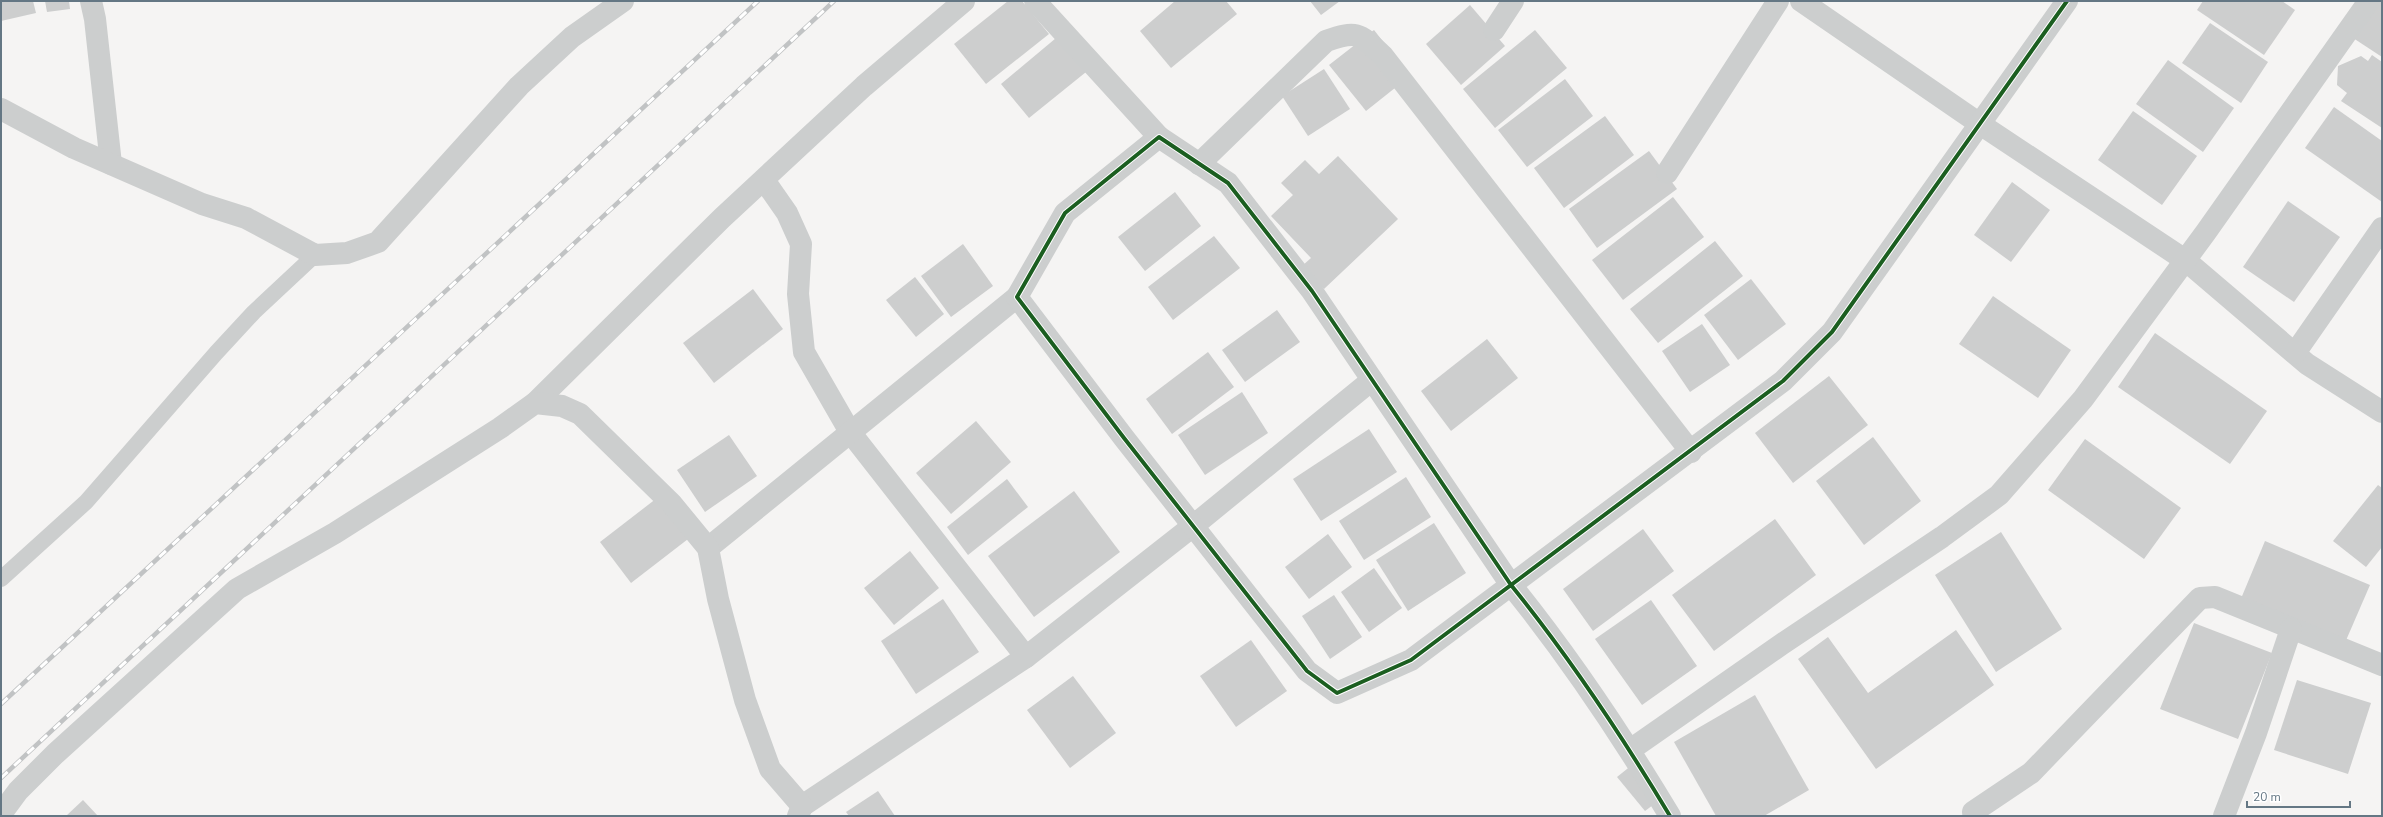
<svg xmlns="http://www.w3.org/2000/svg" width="2383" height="817" font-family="'Nunito Sans',sans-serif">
<rect width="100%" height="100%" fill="#f5f4f3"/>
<!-- building -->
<g fill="#cdcece">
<polygon points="1,1 33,1 36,13 1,21"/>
<polygon points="45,1 69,1 70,9 47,12"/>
<polygon points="1008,1 1022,1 1049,34 986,84 954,44"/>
<polygon points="1175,1 1226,1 1237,14 1171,68 1140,31"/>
<polygon points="1310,1 1340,1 1321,15"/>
<polygon points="2203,1 2282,1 2295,10 2264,55 2197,10"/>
<polygon points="2369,1 2382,1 2382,57 2347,34"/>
<polygon points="1470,5 1505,46 1461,85 1426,44"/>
<polygon points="2210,23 2268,62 2241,103 2182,63"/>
<polygon points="1374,30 1410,76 1366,111 1329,65"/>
<polygon points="1535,30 1567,68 1495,128 1463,89"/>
<polygon points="1062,33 1091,68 1029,118 1001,84"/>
<polygon points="2372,55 2382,62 2382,128 2341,101 2347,93 2337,85 2338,66 2361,56 2368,61"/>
<polygon points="2168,60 2234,108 2203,152 2136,104"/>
<polygon points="1324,69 1350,109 1308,136 1282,96"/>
<polygon points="1565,79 1593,116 1527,167 1498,130"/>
<polygon points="2334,107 2382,141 2382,202 2305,148"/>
<polygon points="2133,111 2197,156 2162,205 2098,160"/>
<polygon points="1605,116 1634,155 1564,208 1534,168"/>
<polygon points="1649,151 1677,189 1597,248 1569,209"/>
<polygon points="1338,156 1398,219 1324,289 1302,266 1311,258 1271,216 1293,195 1281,183 1305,160 1319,174"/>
<polygon points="2012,182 2050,210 2011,262 1974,235"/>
<polygon points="1175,192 1201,226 1145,271 1118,237"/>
<polygon points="1673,197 1704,237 1623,300 1592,260"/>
<polygon points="2288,201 2340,237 2294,302 2243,267"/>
<polygon points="1214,236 1240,268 1173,320 1148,287"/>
<polygon points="1715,241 1743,276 1658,343 1630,309"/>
<polygon points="963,244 993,286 951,317 921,276"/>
<polygon points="915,277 944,314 916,337 886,300"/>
<polygon points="1751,279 1786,324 1738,360 1704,315"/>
<polygon points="753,289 783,329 714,383 683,343"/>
<polygon points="1993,296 2071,350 2038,398 1959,344"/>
<polygon points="1277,310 1300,342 1245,382 1222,350"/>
<polygon points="1702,324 1730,365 1690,392 1662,351"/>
<polygon points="2155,333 2267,411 2230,464 2118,387"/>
<polygon points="1487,339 1518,378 1451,431 1421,391"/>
<polygon points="1208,352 1234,387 1172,434 1146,399"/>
<polygon points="1829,376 1868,425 1793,483 1755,433"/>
<polygon points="1242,392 1268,433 1205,475 1178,435"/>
<polygon points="976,421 1011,462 951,514 916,473"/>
<polygon points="1369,429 1397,472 1321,521 1293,479"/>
<polygon points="729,435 757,476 705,512 677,470"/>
<polygon points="1873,437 1921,501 1864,545 1816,481"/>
<polygon points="2085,439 2181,508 2144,559 2048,490"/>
<polygon points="1406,477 1431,517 1364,560 1339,521"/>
<polygon points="1007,479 1028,507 968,555 947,527"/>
<polygon points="2378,485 2382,488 2382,547 2366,567 2333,541"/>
<polygon points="670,488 701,529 631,583 600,542"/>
<polygon points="1074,491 1120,552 1034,617 988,556"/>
<polygon points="1775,519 1816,575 1714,651 1672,595"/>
<polygon points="1434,523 1466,573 1408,611 1376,560"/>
<polygon points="1643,529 1674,571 1593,631 1563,589"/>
<polygon points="2001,532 2062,629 1996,672 1935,575"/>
<polygon points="1328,534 1352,567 1309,599 1285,567"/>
<polygon points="2265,541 2370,585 2344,645 2240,601"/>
<polygon points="910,551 939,588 894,625 864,588"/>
<polygon points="1374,568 1402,608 1369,632 1341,592"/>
<polygon points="1334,595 1362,637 1330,659 1302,616"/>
<polygon points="943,599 979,652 916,694 881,641"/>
<polygon points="1651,600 1697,666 1642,705 1595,639"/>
<polygon points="2194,623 2272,653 2238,739 2160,709"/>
<polygon points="1956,630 1994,685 1876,769 1798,659 1828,637 1868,693"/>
<polygon points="1251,640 1287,691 1236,727 1200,676"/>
<polygon points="1073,676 1116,733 1070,768 1027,710"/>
<polygon points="2297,680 2371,703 2348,774 2274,750"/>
<polygon points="1755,695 1809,790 1764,816 1716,816 1674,742"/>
<polygon points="1637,761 1665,796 1645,811 1617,777"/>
<polygon points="878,791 895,816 849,816 846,812"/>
<polygon points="83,800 98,816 66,816"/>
</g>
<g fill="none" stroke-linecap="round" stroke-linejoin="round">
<!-- service -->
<polyline stroke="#cccece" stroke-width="16" points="1,579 86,502 216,353 254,312 315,255"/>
<!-- minor -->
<g stroke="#cccece" stroke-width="22">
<polyline points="91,1 95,19 111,164"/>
<polyline points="1035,1 1159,137"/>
<polyline points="1801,1 1980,124 2185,260 2307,364 2382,412"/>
<polyline points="1494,30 1513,1"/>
<polyline points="1,109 74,148 202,204 246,218 315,255 347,253 378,242 519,86 572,37 623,1"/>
<path d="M1199,164L1326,41C1358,30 1359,33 1383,56L1691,452"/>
<polyline points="1667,173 1778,1"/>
<polyline points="764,180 787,213 801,244 798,294 804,352 850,432 1026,657"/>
<polyline points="2295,353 2382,228"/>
<polyline points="535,403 722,218 864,86 964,1"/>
<polyline points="708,548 1017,297"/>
<polyline points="1630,750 1782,644 1942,537 1999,495 2083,399 2206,232 2369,1"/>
<polyline points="802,806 1026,657 1193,526 1372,380"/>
<polyline points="1973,812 2031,773 2200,598 2215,597 2382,665"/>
<polyline points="1,814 18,791 55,754 237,589 335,533 500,428 535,403 562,406 580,414 671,503 708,548 718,599 745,700 770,769 802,806 798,816"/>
<path d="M1670,816C1622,736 1570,658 1511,585L1312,291L1228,183L1159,137L1065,213L1017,297L1124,438L1307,671L1337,693L1411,660L1783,381L1832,332L2067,1"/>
<polyline points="2224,816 2256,733 2291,629"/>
</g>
<!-- rail casing -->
<g stroke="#c1c3c4" stroke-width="4.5">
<g id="rail">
<polyline points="1,704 758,1"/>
<polyline points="1,778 834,1"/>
</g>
</g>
<!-- rail -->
<use href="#rail" stroke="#fff" stroke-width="3" stroke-dasharray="9" stroke-linecap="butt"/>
<!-- cycleway casing -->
<g stroke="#fff" stroke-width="6">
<path id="cycleway" d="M1670,816C1622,736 1570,658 1511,585L1312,291L1228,183L1159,137L1065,213L1017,297L1124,438L1307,671L1337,693L1411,660L1783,381L1832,332L2067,1"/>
</g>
<!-- cycleway -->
<use href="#cycleway" stroke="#1b5e20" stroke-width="4"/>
</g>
<!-- border -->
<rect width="2383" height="817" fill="none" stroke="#647784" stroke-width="4"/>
<!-- scale -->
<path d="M2247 801v6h103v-6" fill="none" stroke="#647784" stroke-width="2"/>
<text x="2253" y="801" font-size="12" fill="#647784" stroke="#ffffff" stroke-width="3" paint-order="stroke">20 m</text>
</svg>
